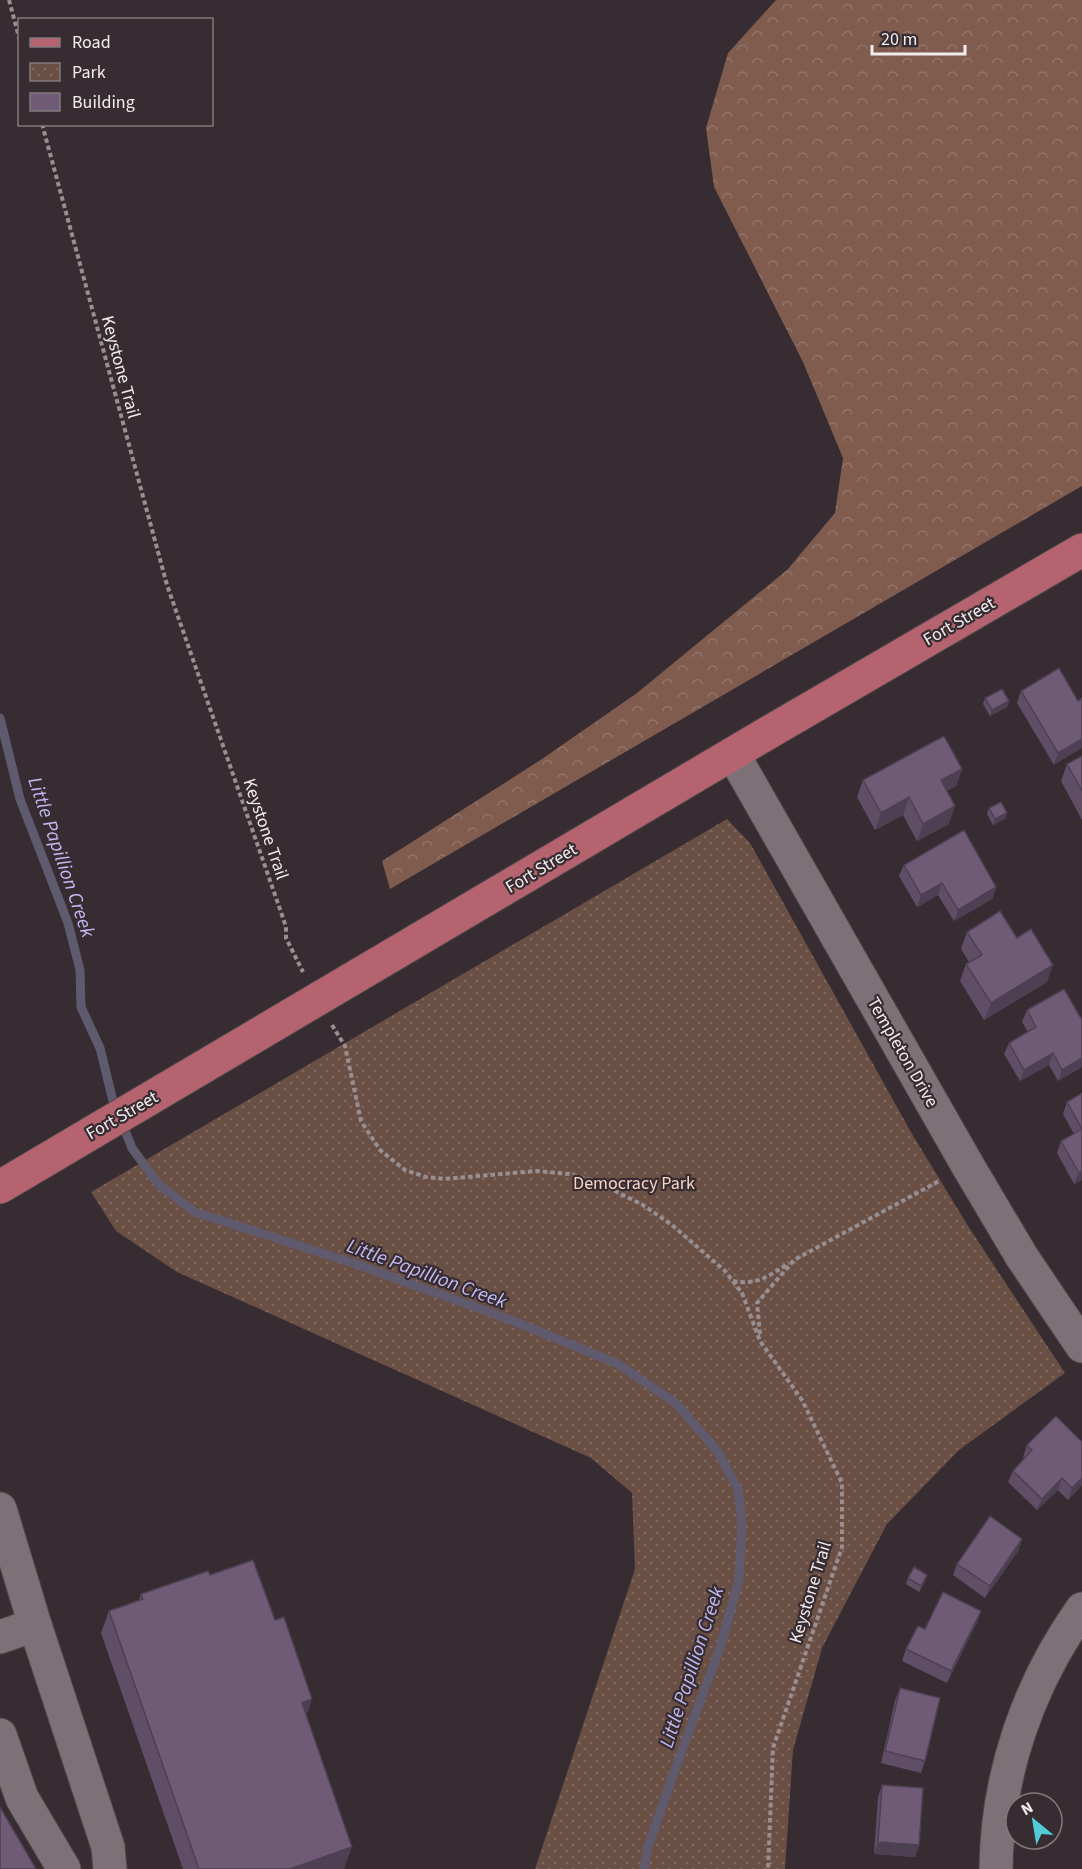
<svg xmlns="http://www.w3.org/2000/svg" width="1082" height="1869" font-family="'Source Sans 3',sans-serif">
<defs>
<pattern id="forest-crowns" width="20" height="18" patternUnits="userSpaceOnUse" patternTransform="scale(1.5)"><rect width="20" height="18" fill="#7f5c4e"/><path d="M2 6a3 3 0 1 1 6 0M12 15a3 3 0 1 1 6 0" fill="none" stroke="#927468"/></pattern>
<pattern id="park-dots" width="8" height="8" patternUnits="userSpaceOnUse" patternTransform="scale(1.5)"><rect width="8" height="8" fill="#6a4f44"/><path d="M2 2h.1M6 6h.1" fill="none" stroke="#80685f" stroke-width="1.8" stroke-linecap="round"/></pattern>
</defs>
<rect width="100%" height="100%" fill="#372c31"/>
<!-- forest -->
<polygon fill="url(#forest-crowns)" points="776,0 1082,0 1082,486 390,889 382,861 542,759 637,693 787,570 835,513 843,458 803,362 714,187 706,128 728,53"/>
<!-- park -->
<polygon fill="url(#park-dots)" points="727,819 750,843 912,1134 968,1226 1065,1373 959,1450 887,1524 822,1648 793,1750 785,1869 535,1869 635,1569 632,1493 591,1458 177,1272 116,1231 91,1192"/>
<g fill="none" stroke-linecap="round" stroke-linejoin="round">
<!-- stream -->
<polyline stroke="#605a6e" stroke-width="9" points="0,718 20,799 68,923 80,970 81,1007 100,1048 113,1101 132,1148 159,1185 195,1212 353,1263 516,1322 618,1364 677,1404 718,1452 738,1489 742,1523 739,1579 721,1645 673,1775 648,1847 644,1869"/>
<!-- minor casing -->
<g stroke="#51484c" stroke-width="35">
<g id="minor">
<polyline points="733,754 968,1166 1022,1257 1082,1346"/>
<polyline points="0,1509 35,1625 0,1637"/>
<polyline points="35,1625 108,1847 110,1869"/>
<polyline points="0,1735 22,1798 64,1869"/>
<path d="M996,1869C997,1775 1028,1685 1082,1609"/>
</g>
</g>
<!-- major casing -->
<g stroke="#51484c" stroke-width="35">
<polyline id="major" points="0,1187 766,734 1082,550"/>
</g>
<!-- path -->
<g stroke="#988f93" stroke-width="4" stroke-dasharray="4.5 3" stroke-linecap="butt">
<polyline points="9,0 20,41"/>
<polyline points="42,124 167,585 282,915 286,927 286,938 303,972"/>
<polyline points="332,1025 345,1046 361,1121 380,1150 405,1170 426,1177 444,1179 536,1171 569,1174 595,1181 643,1205 672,1225 725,1271 742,1293 760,1341 802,1400 842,1483 842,1547 773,1748 768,1869"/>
<path d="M733,1281C757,1286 770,1275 789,1263"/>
<polyline points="760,1334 757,1303 794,1260 939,1181"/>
</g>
<!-- minor -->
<use href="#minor" stroke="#7d7076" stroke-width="33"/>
<!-- major -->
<use href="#major" stroke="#b4636f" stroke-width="33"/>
</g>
<!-- wall -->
<g fill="#604e66">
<polygon points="1021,691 1078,701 1054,765 1017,703"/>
<polygon points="985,698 1009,701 1007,707 990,716 983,704"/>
<polygon points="1082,756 1082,820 1061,781 1067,764"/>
<polygon points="962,769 956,786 946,791 949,824 917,841 903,815 875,830 857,797 863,780"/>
<polygon points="989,808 1005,819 993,825 987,814"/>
<polygon points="904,865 996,887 992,899 954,921 938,895 917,907 899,876"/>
<polygon points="967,932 1017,938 1047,982 984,1020 960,981 966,964 969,962 961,949"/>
<polygon points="1027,1010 1082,1020 1082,1067 1058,1081 1049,1065 1020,1081 1004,1054 1009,1043 1028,1032 1022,1022"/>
<polygon points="1082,1093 1082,1180 1074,1184 1057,1153 1061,1141 1074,1134 1063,1114 1067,1102"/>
<polygon points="1027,1445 1082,1485 1068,1500 1058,1490 1037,1510 1008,1482 1013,1471 1024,1458 1023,1457"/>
<polygon points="1022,1539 1018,1551 985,1598 953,1575 957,1564"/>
<polygon points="210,1575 275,1620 312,1699 306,1716 344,1869 183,1869 101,1633 109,1611 139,1600 141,1594"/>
<polygon points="927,1575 925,1581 919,1592 906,1584 908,1578"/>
<polygon points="981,1611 977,1622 947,1683 902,1661 906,1649 925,1629"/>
<polygon points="900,1688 925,1761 921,1773 881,1763 895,1700"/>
<polygon points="882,1785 915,1857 874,1854 878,1797"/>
</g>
<!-- shaded-wall -->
<g fill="#4e4053">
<polygon points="1009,701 1007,707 990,716 992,710"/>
<polygon points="1082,739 1082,748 1054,765 1058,753"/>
<polygon points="962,769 956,786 934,797 941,780"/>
<polygon points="909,797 903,815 875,830 881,813"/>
<polygon points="955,806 949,824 917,841 923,824"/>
<polygon points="1007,813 1005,819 993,825 995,819"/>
<polygon points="942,883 938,895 917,907 921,895"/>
<polygon points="996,887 992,899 954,921 958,910"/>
<polygon points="1053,965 1047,982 984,1020 991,1003"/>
<polygon points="1053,1053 1049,1065 1020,1081 1024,1070"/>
<polygon points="1082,1058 1082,1067 1058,1081 1062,1070"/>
<polygon points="1082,1171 1082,1180 1074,1184 1079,1173"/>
<polygon points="1062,1478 1058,1490 1037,1510 1042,1499"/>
<polygon points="1082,1478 1082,1485 1068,1500 1072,1488"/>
<polygon points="1022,1539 1018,1551 985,1598 990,1586"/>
<polygon points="981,1611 977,1622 947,1683 951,1671"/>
<polygon points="312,1699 304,1721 302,1703"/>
<polygon points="878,1842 919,1845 915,1857 874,1854"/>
<polygon points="352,1847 344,1869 290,1869"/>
</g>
<!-- building -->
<g fill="#705b77" stroke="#4e4053" stroke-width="1.5">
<polygon points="1059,668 1078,701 1082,698 1082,739 1058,753 1021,691"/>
<polygon points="1002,689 1009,701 992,710 985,698"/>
<polygon points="944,736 962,769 941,780 955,806 923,824 909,797 881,813 863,780"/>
<polygon points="1082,756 1082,791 1067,764"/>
<polygon points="1001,802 1007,813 995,819 989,808"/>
<polygon points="964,830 996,887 958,910 942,883 921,895 904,865"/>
<polygon points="1000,911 1017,938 1031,929 1053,965 991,1003 966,964 982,955 967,932"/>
<polygon points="1064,989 1082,1020 1082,1058 1062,1070 1053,1053 1024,1070 1009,1043 1036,1027 1027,1010"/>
<polygon points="1082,1093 1082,1129 1067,1102"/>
<polygon points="1082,1129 1082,1171 1079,1173 1061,1141"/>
<polygon points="1056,1416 1082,1442 1082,1478 1072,1488 1062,1478 1042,1499 1013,1471 1032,1450 1027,1445"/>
<polygon points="990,1516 1022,1539 990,1586 957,1564"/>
<polygon points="253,1560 275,1620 284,1617 312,1699 302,1703 352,1847 290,1869 199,1869 109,1611 143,1599 141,1594 208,1571 210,1575"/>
<polygon points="914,1567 927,1575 921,1586 908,1578"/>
<polygon points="943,1592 981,1611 951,1671 906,1649 918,1626 925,1629"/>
<polygon points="900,1688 940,1698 925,1761 885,1751"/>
<polygon points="882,1785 923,1788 919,1845 878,1842"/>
<polygon points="0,1807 36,1869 0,1869"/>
</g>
<g text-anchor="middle" stroke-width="4.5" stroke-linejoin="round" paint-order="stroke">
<!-- street labels -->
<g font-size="18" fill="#f3ecef" stroke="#372c31">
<text transform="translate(121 367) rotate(75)" y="6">Keystone Trail</text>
<text transform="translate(959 621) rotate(-30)" y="6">Fort Street</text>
<text transform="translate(266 829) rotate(71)" y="6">Keystone Trail</text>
<text transform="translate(541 868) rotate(-31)" y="6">Fort Street</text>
<text transform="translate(903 1052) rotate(60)" y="6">Templeton Drive</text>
<text transform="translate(122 1115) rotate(-30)" y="6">Fort Street</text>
<text transform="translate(810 1592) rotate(-73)" y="6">Keystone Trail</text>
</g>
<!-- park labels -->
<g font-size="18" fill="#fad3c4" stroke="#372c31">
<text x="634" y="1189">Democracy Park</text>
</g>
<!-- water labels -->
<g font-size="20" font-style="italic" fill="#c2baf4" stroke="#372c31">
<text transform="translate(62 857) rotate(71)" y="7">Little Papillion Creek</text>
<text transform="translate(427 1273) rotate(20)" y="7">Little Papillion Creek</text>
<text transform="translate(691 1667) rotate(-72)" y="7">Little Papillion Creek</text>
</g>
</g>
<!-- legend -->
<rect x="18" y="18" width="195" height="108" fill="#372c31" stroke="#82797d" stroke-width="1.5"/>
<rect x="30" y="38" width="30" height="9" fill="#b4636f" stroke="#82797d" stroke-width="1.5"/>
<text x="72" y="48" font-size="18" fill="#f3ecef">Road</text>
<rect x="30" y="63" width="30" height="18" fill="url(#park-dots)" stroke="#82797d" stroke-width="1.5"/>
<text x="72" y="78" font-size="18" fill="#f3ecef">Park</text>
<rect x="30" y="93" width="30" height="18" fill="#705b77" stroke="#82797d" stroke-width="1.5"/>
<text x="72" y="108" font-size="18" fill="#f3ecef">Building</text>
<!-- north arrow -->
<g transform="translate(1034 1821) rotate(330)"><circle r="28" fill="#372c31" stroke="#82797d" stroke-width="1.5"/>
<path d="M0-4.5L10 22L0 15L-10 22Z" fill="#52cbd9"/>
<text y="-9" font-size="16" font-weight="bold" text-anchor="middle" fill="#f3ecef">N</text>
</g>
<!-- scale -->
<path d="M872 45v9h93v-9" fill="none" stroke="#f3ecef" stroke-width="3"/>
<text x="881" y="45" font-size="18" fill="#f3ecef" stroke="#372c31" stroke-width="4.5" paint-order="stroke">20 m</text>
</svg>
